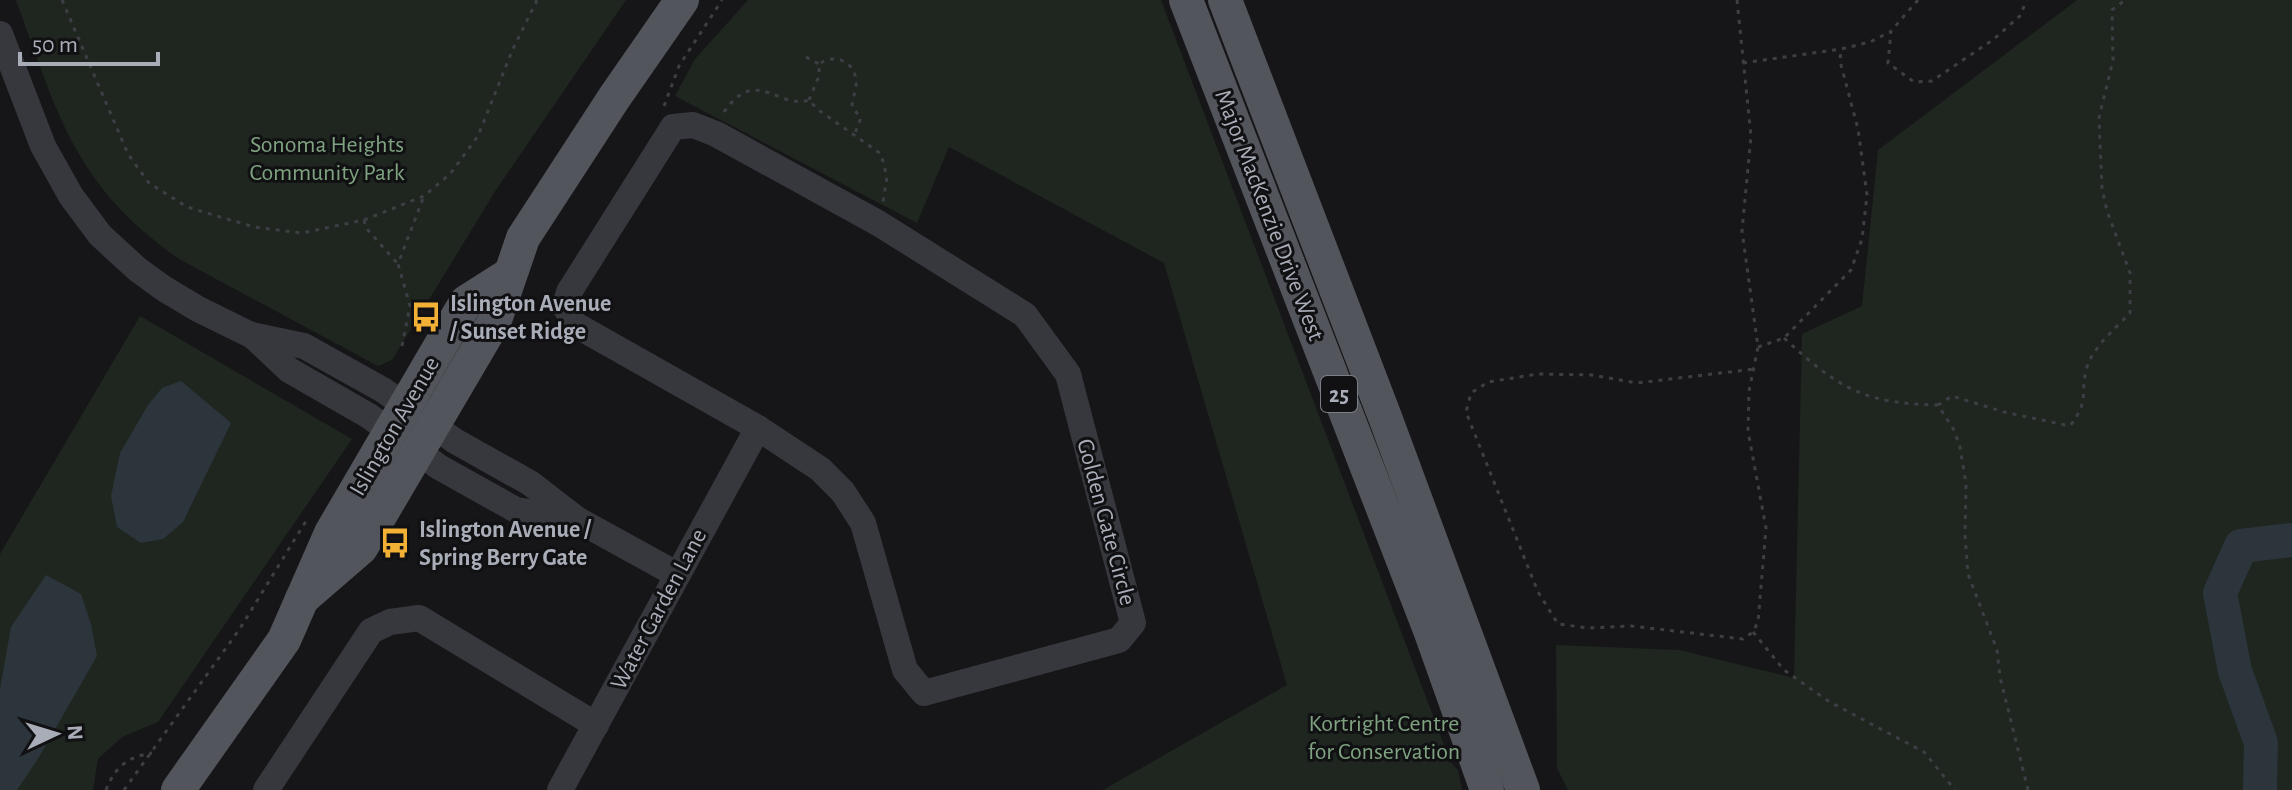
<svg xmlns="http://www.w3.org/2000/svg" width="2292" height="790" font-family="'Alegreya Sans',sans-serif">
<rect width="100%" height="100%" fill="#161618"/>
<!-- green -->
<g fill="#1e261f">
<path d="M16,0H626L496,190L392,360L378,366L179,259C74,185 58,115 16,0Z"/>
<polygon points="748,0 1161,0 1451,763 1458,770 1462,790 1103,790 1287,685 1164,263 949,147 917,223 675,96 695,59"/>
<polygon points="2077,0 2292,0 2292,790 1568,790 1557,768 1556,645 1679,650 1794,678 1802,334 1862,306 1878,150"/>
<polygon points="140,316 352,439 158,722 122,737 98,759 93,790 0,790 0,554"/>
</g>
<!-- water -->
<g fill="#2c353c">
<polygon points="181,381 231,423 183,522 163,539 141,543 117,527 111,496 120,453 148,405 162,388"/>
<polygon points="46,575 81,594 91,624 97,656 39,757 17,790 0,790 0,689 11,627"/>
</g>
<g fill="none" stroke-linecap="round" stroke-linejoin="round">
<!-- river -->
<polyline stroke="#2c353c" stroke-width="34" points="2260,790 2261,743 2235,671 2220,593 2241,546 2292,540"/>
<!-- path -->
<g stroke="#3d3f44" stroke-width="3" stroke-dasharray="4 6" stroke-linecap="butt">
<polyline points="62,0 128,154 149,183 187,207 254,227 302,233 364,220 424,196 450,174 478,136 512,51 537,0"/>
<polyline points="1737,0 1751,136 1742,231 1758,347 1749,391 1748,431 1766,528 1758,622 1753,632 1743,639 1631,626 1589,628 1558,624 1538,592 1466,412 1471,393 1488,382 1538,374 1592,375 1637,383 1754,369"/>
<polyline points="1918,0 1891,31 1888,63 1914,82 1932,81 1994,39 2021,15 2026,0"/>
<polyline points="806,57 819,64"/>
<polyline points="1743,63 1841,49 1870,42 1890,32"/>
<path d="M809,100L819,76V64C834,53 855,61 856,81C857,90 852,98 852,107L861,118L855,133"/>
<polyline points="664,106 679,66 722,0"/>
<path d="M724,112C756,65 778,110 809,100L817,109L881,154L887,177L883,202"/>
<polyline points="364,220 366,228 398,264"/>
<path d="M1784,338C1837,387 1863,404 1938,405"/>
<polyline points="402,346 410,306 398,264 424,196"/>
<polyline points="1758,347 1784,338 1851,270 1862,239 1867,195 1858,129 1840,61 1841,49"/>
<polyline points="1753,632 1784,670 1828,701 1924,752 1955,790"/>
<path d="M106,790C115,767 127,757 152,753"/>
<polyline points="124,790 239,630 306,521"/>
<path d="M2028,790L2000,677L1997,650L1968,574L1965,535L1966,484L1960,447L1954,430L1938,405L1952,396L2004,412L2070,426C2091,398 2079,395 2087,367C2093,347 2116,328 2130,313V273L2107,211L2102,188L2099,118L2113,60L2112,10L2125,0"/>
</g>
<!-- minor -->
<g stroke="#37383d" stroke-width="26">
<polyline points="0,34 43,146 71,196 100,235 137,269 163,288 198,309 251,335 304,346 383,390 455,441 530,483 578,520 676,574"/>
<polygon points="693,125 716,134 878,223 1025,315 1068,374 1133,623 1119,640 924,693 905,670 863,523 843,492 820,469 758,428 574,324 565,306 569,292 673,127"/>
<polyline points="252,335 289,370 369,416 439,467 516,510 574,519"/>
<polyline points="266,790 371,631 390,622 419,618 596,725"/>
<polyline points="560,790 758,428"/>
</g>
<!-- major -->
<g stroke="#53555c" stroke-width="34">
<polyline points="1186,0 1430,630 1487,790"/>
<polyline points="1225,0 1385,417 1523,790"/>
<polyline points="302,599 361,548 495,320 523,238 614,98 682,0"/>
<polyline points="178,790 284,640 331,533 466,302 510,274"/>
</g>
</g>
<!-- icons -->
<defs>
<g id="bus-bare" transform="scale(2.4)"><path d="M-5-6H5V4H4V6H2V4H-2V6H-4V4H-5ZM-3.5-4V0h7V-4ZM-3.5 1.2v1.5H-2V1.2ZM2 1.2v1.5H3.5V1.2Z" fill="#f2b134" stroke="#111113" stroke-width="2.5" paint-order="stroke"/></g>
</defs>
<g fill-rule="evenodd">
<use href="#bus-bare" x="426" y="317"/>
<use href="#bus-bare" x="395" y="543"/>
</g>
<g text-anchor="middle" stroke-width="6" stroke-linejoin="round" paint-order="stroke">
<!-- shield labels -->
<rect fill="#111113" stroke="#7b7e86" stroke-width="2" x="1321" y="376" width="36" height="36" rx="6"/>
<g font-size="22" font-weight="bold" fill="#a8adb8">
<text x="1339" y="402">25</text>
</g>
<!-- park labels -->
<g font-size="24" fill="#7fa381" stroke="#111113">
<text x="327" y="152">Sonoma Heights<tspan x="327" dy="28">Community Park</tspan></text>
<text x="1384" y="731">Kortright Centre<tspan x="1384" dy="28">for Conservation</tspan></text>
</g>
<!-- street labels -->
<g font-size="24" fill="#a8adb8" stroke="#111113">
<text transform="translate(1270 215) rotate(69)" y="8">Major MacKenzie Drive West</text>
<text transform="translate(394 426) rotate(-60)" y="8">Islington Avenue</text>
<text transform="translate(1107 522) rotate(75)" y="8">Golden Gate Circle</text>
<text transform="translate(658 609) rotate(-62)" y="8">Water Garden Lane</text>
</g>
<!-- poi labels -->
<g font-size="24" font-weight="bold" fill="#a8adb8" stroke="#111113" text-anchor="start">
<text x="450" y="311">Islington Avenue<tspan x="450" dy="28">/ Sunset Ridge</tspan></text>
<text x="419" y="537">Islington Avenue /<tspan x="419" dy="28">Spring Berry Gate</tspan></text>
</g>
</g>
<!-- north arrow -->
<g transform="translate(56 734) rotate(86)" stroke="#111113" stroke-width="6" paint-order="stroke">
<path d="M0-6L14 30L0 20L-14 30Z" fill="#a8adb8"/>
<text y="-12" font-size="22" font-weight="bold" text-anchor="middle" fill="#a8adb8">N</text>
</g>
<!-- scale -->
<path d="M20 52v12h138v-12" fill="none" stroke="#a8adb8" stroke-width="4"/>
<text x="32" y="52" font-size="24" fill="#a8adb8" stroke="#111113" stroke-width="6" paint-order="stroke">50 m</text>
</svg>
